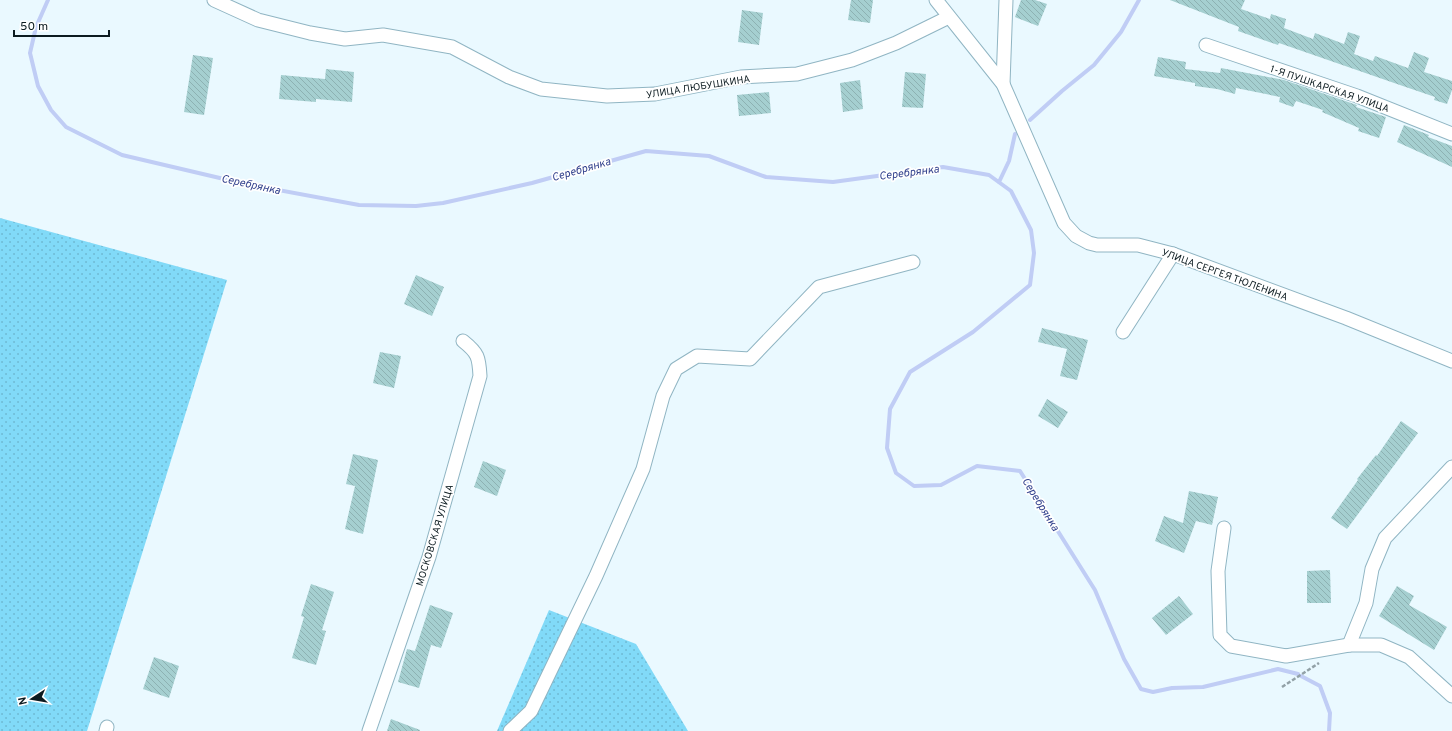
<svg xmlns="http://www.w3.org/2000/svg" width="1452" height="731" font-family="Overpass,sans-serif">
<defs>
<pattern id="grass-dots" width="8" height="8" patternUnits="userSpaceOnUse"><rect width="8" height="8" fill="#81daf8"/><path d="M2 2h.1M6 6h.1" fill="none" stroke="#6ebad4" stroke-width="1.8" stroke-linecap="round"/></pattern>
<pattern id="building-back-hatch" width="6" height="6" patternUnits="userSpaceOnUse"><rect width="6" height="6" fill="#a5cfd0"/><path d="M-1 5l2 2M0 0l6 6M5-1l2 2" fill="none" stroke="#8db1b2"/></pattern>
</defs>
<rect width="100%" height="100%" fill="#eaf9ff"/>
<!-- grass -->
<g fill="url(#grass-dots)">
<polygon points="0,218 227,280 87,731 0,731"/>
<polygon points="549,610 636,644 688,731 497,731"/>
</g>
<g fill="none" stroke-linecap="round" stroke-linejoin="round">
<!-- stream -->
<g stroke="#c0cdf5" stroke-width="4">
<polyline points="48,0 36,27 30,53 38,86 51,110 66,127 122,155 241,183 359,205 416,206 443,203 532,183 646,151 709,156 766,177 833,182 943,167 989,175 1011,191 1031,230 1034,253 1030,285 973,332 910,372 890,409 887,448 896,473 914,486 941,485 977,466 1020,471 1095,590 1124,659 1141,689 1153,692 1172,688 1203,687 1278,669 1298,674"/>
<polyline points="1030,120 1062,91 1094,65 1121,32 1139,0"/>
<polyline points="999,182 1009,161 1015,134"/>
<polyline points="1301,676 1320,686 1330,713 1329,731"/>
</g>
</g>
<!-- building -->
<g fill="url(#building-back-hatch)">
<polygon points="851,0 873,0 870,23 848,20"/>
<polygon points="1021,0 1035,0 1047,4 1038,26 1015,17"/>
<polygon points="1170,0 1245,0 1241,9 1270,19 1271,14 1286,19 1284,28 1313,39 1315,33 1344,44 1348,32 1360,36 1354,54 1373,61 1375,56 1408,68 1414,52 1429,58 1424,72 1452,81 1452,90 1447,104 1434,100 1435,97 1397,84 1279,43 1278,45 1238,31 1239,27"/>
<polygon points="742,10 763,13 759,45 738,42"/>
<polygon points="193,55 213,58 204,115 184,112"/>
<polygon points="1158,57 1186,62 1185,69 1220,73 1221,68 1284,80 1354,104 1357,105 1356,107 1386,117 1379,138 1358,131 1359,128 1322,112 1323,110 1296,101 1293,107 1279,102 1280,97 1236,88 1235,94 1217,89 1195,86 1195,83 1154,76"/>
<polygon points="326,69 354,72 352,102 316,99 316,102 279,99 281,75 325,79"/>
<polygon points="905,72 926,74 923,108 902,107"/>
<polygon points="860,80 863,109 843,112 840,83"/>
<polygon points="769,92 771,113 739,116 737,95"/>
<polygon points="1404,125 1429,135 1428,137 1452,146 1452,167 1397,142"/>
<polygon points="416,275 444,287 432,316 404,304"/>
<polygon points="1042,328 1088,340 1077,380 1060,376 1067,349 1038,342"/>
<polygon points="380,352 401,356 394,388 373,383"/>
<polygon points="1047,399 1068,412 1058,428 1038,416"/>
<polygon points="1401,421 1418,433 1347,529 1331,518 1358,480 1357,479 1376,455 1377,456"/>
<polygon points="353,454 378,460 363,534 345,529 355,486 346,484"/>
<polygon points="483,461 506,470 497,496 474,487"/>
<polygon points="1189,491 1218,497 1212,525 1196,521 1184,553 1155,541 1164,516 1183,523"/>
<polygon points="1330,570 1331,603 1307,603 1307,571"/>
<polygon points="311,584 334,592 322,630 326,631 316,665 292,658 304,617 301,616"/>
<polygon points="1397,586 1414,596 1409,605 1447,627 1434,650 1379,616"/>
<polygon points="1179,596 1193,614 1166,635 1152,618"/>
<polygon points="430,605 453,613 441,648 431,645 419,688 398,682 407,649 415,651"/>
<polygon points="154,657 179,666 169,698 143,689"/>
<polygon points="391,719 420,730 420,731 387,731"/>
</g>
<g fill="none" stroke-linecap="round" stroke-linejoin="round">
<!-- minor casing -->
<g stroke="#90b5c3" stroke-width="15">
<g id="minor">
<polyline points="214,0 258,20 310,33 345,39 383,35 452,47 509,77 541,89 607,96 655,94 741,77 797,74 852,60 896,43 949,17"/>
<polyline points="936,0 1003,84 1064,223 1076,236 1089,243 1097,245 1138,245 1173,254 1346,318 1452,361"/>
<polyline points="1206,45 1357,96 1452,134"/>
<polyline points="1003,84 1006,0"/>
<polyline points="1123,332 1173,254"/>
<polyline points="1224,528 1218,571 1220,635 1231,646 1286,656 1349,645 1381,645 1409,657 1452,696"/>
<polyline points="1349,645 1366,603 1372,569 1385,538 1452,467"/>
<polyline points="106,731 107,727"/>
<path d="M369,731L429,557L480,376C479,357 478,353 463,341"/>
<polyline points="510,731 531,711 596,576 643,469 663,396 676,369 697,356 750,359 819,287 913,262"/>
</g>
</g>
<!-- path -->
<polyline stroke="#92a1a7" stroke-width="2.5" stroke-dasharray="4 2" stroke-linecap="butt" points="1282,687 1319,663"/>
<!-- minor -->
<use href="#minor" stroke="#fff" stroke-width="13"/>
</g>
<g text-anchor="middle" stroke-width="3.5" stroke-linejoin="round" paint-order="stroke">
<!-- street labels -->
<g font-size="10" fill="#0c1b20" stroke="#fff">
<text transform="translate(698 86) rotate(-9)" y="4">УЛИЦА ЛЮБУШКИНА</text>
<text transform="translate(1330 88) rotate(19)" y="4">1-Я ПУШКАРСКАЯ УЛИЦА</text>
<text transform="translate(1225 274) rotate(20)" y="4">УЛИЦА СЕРГЕЯ ТЮЛЕНИНА</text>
<text transform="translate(434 535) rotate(-73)" y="4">МОСКОВСКАЯ УЛИЦА</text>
</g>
<!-- water labels -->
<g font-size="11" font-style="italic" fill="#32418d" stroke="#fff">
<text transform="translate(581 169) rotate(-16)" y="4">Серебрянка</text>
<text transform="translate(909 172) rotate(-7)" y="4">Серебрянка</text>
<text transform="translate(251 184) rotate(12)" y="4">Серебрянка</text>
<text transform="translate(1041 504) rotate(58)" y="4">Серебрянка</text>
</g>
</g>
<!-- north arrow -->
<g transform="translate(32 699) rotate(258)" stroke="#ffffff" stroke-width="3" paint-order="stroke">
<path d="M0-3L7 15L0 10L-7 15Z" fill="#0c1b20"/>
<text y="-6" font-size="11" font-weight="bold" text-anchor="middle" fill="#0c1b20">N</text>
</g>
<!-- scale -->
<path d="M14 30v6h95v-6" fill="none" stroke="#0c1b20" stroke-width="2"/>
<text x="20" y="30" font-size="12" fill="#0c1b20" stroke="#ffffff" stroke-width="3" paint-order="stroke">50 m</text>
</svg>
